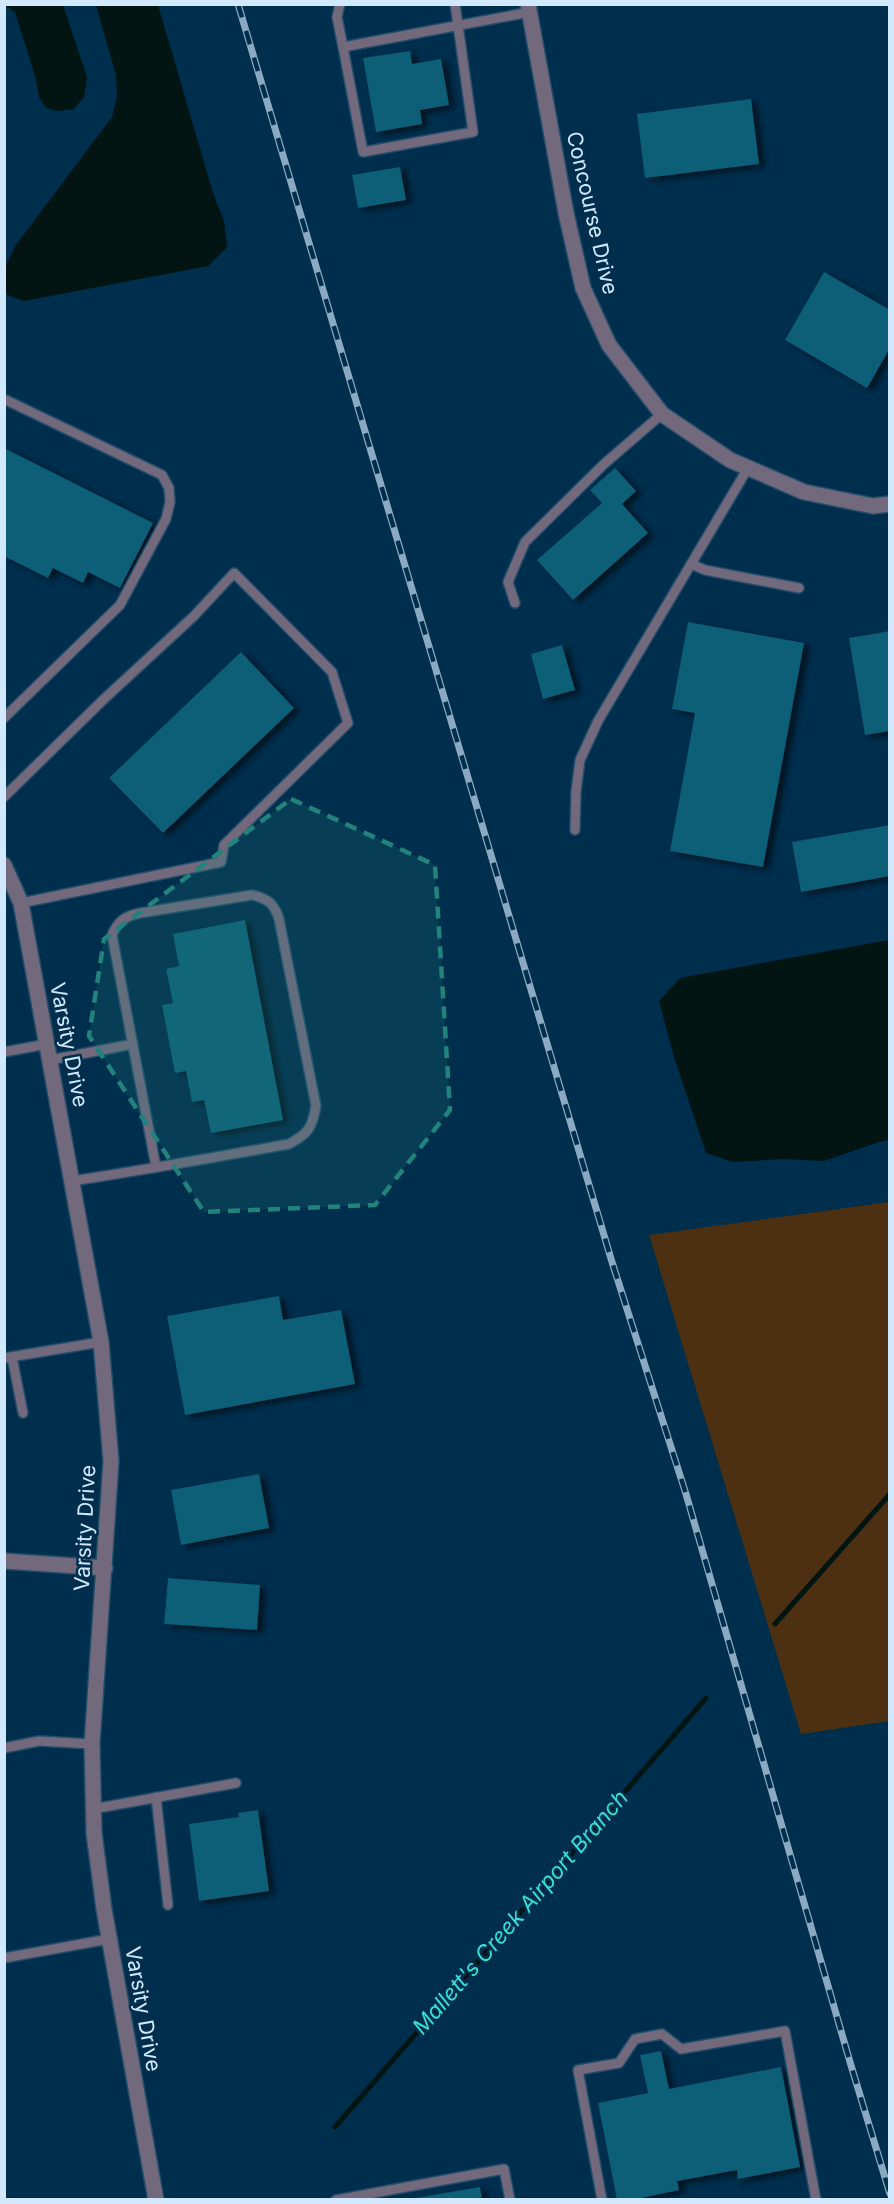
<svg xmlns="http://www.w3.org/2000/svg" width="894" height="2204" font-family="Inter,sans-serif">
<defs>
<filter id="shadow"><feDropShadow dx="5.5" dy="3" stdDeviation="3" flood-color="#0009"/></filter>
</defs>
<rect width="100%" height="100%" fill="#002e4d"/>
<!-- green -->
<polygon fill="#4c3011" points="889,1202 889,1721 801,1734 649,1235"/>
<!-- water -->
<g fill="#021513">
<polygon points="4,5 63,5 87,77 84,97 74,109 57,111 46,108 39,97 36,79 15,12"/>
<polygon points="96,5 158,5 213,193 224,221 227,247 208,266 24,301 7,295 5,288 5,267 16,245 112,117 117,97 116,75"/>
<polygon points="889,940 889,1140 879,1142 824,1161 783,1159 733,1162 706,1153 674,1057 659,1001 680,978"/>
</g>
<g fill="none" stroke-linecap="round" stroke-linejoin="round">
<!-- stream -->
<g stroke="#021513" stroke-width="5">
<polyline points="775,1624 890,1494"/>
<polyline points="335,2127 706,1698"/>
</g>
</g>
<!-- building -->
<g fill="#085e77" filter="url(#shadow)">
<polygon points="410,51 412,64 441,59 449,105 420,110 422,124 376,132 363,58"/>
<polygon points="751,99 759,164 645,178 637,114"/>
<polygon points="400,167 406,200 358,208 352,175"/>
<polygon points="824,272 890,310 890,348 867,388 785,340"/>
<polygon points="4,448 153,523 120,588 88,572 83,583 53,568 48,578 4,556"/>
<polygon points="615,468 636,491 622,504 648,533 573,600 537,560 602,503 590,490"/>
<polygon points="688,622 804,643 763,867 670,851 695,713 672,709"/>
<polygon points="890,631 890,731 865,735 849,638"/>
<polygon points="562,645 575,690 543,699 531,654"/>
<polygon points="241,652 294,708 163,833 109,778"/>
<polygon points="890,825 890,876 801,892 792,842"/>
<polygon points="245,920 283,1120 211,1133 204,1100 192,1102 186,1071 175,1073 162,1005 173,1003 166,969 179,966 173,934"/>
<polygon points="279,1296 283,1320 341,1310 355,1384 185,1415 167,1316"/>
<polygon points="259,1474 269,1528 181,1545 171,1490"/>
<polygon points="168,1578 260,1585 257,1630 164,1624"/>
<polygon points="258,1810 269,1891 199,1901 189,1824 239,1817 238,1813"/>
<polygon points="661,2051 669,2089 781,2067 800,2167 738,2179 737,2170 677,2181 679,2190 632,2200 617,2200 598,2103 648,2093 640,2055"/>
<polygon points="480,2187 482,2200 416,2200 416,2198"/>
</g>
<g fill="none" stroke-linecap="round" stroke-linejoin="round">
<!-- lane casing -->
<g stroke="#224c69" stroke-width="12">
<g id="lane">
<polyline points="340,4 337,17 343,47"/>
<path d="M455,4L473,132L363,152L343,47C405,35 468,24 530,12"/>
<polyline points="691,564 705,570 799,588"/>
<polyline points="515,603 508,582 525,542 604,464 662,414"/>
<polyline points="4,718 120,605 166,519 170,502 169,488 162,475 6,400"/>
<polyline points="4,797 104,699 194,616 234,573 332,672 348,723 224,845 221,862 21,903"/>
<polyline points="575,830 576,792 580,760 598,721 748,468"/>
<polyline points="4,1052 47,1044"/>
<polyline points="50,1060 133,1044"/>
<path d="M72,1181C145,1170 217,1157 289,1144C309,1133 312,1128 316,1106L279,919C274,903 268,899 252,895L140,913C125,916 118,921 112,935L156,1167"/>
<polyline points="12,1357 23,1413"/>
<polyline points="4,1358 101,1342"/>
<polyline points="4,1748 39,1741 92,1744"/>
<polyline points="156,1797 168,1905"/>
<polyline points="93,1809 236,1783"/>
<polyline points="4,1958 109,1939"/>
<polyline points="336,2200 504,2169 510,2200"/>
<polyline points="602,2200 578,2070 619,2063 635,2039 662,2034 681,2049 785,2031 816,2200"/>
</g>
</g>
<!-- street casing -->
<g stroke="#224c69" stroke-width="18">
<g id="street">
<polyline points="528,4 566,213 583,288 609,345 662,414 730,460 804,492 873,506 890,504"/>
<polyline points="4,865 21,903 101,1342 111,1461 92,1744 94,1833 104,1909 156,2200"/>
<polyline points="4,1561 105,1568"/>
</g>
</g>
<!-- lane -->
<use href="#lane" stroke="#72697d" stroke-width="9"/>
<!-- street -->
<use href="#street" stroke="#72697d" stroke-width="15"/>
<!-- rail casing -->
<g stroke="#8baac1" stroke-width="7">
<polyline id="rail" points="238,4 612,1262 686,1494 850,2062 890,2194"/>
</g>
<!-- rail -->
<use href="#rail" stroke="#002e4d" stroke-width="4.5" stroke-dasharray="14" stroke-linecap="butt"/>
</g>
<!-- marked area -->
<path fill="#22827c" fill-opacity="0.2" stroke="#22827c" stroke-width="4.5" stroke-dasharray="12 8" stroke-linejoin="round" d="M291,799L435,865L450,1110L375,1205L204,1212L89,1036L104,939Z"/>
<g text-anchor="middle" stroke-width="5" stroke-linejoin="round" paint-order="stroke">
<!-- street labels -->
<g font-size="21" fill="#d2e9fd" stroke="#002e4d">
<text transform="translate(592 213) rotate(77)" y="7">Concourse Drive</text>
<text transform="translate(69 1045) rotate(79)" y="7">Varsity Drive</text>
<text transform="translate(85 1528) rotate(-87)" y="7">Varsity Drive</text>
<text transform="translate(143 2009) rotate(80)" y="7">Varsity Drive</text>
</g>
<!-- water labels -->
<g font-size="22" font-style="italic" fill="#38e0d0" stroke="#002e4d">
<text transform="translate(520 1912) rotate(-49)" y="8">Mallett's Creek Airport Branch</text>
</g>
</g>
<!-- border -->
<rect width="894" height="2204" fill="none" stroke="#d2e9fd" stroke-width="12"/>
</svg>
